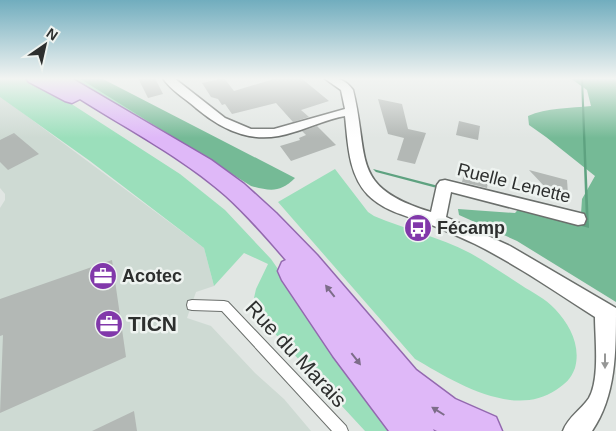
<svg xmlns="http://www.w3.org/2000/svg" width="616" height="431" font-family="Arial,sans-serif">
<rect width="100%" height="100%" fill="#e1e6e3"/>
<!-- built -->
<polygon fill="#cedad3" points="0,96 204,248 214,286 196,292 187,318 211,326 255,373 284,399 311,431 0,431 0,208 5,200 5,194 0,188"/>
<!-- green -->
<g fill="#9bdfbb">
<polygon points="0,78 22,78 70,103 180,174 225,210 271,259 364,393 396,431 365,431 266,324 260,315 254,298 256,289 268,264 244,253 214,286 204,248 90,161 0,97"/>
<polygon points="67,78 79,78 100,89 179,141"/>
<path d="M335,169L368,212L374,216C405,229 439,237 470,253C488,263 504,274 521,285C533,293 545,298 555,309C570,325 581,346 575,368C571,379 565,384 556,390C513,419 453,381 415,359L278,202Z"/>
</g>
<!-- forest -->
<g fill="#75ba96">
<path d="M79,78H101L295,178C280,193 270,191 251,186Z"/>
<path d="M570,78H616V302L517,241L459,215L458,209L515,213L524,203L581,214L582,199L595,176L546,137L529,125L528,116C546,108 571,108 591,106L587,90Z"/>
</g>
<!-- water -->
<polygon fill="#5ea280" points="581,78 583,78 589,228 376,172 373,169 586,224"/>
<!-- building -->
<g fill="#b3b8b5">
<polygon points="138,78 155,78 163,94 148,98"/>
<polygon points="224,78 234,91 277,78 301,78 329,101 301,110 309,117 293,122 276,103 232,114 225,104 222,105 218,99 211,97 202,83"/>
<polygon points="378,99 402,104 408,129 426,133 415,164 397,160 404,138 388,134"/>
<polygon points="459,121 480,126 478,140 456,135"/>
<polygon points="317,126 336,145 291,161 280,146 300,140 299,138 306,135 302,131"/>
<polygon points="14,133 39,154 8,170 0,162 0,140"/>
<polygon points="465,170 489,176 487,188 462,182"/>
<polygon points="529,170 567,180 568,194 546,188"/>
<polygon points="112,260 126,357 0,413 3,335 0,336 0,299"/>
<polygon points="134,411 137,431 92,431"/>
</g>
<g fill="none" stroke-linecap="round" stroke-linejoin="round">
<!-- service casing -->
<g stroke="#6b6f6c" stroke-width="2">
<polygon id="service" points="192,300 224,301 228,302 346,426 348,431 332,431 222,311 192,310 188,309 187,305 188,301"/>
</g>
<!-- minor casing -->
<g stroke="#6b6f6c" stroke-width="3">
<path id="minor" d="M163,78H174L225,118L251,129H274L345,109L341,90L324,78C336,77 345,79 353,90C370,159 349,187 431,212L437,185L440,181L445,180L584,214L586,219L584,224L578,225L451,192L446,217L510,246L616,308C616,352 616,396 592,431H563C568,417 581,410 589,398C600,379 595,338 595,317C556,292 517,265 475,244C460,237 445,230 429,224C408,216 385,212 368,195C348,174 348,143 345,116C328,119 311,127 294,132C256,145 226,133 196,108C186,99 169,89 163,78Z"/>
</g>
<!-- primary casing -->
<g stroke="#9369af" stroke-width="3">
<path id="primary" d="M26,78H71L211,160L244,184L276,213L317,255L416,370L455,399L496,417L502,431H437L433,429L434,431H389L333,356L282,280L278,271L282,262L286,260C267,238 248,216 226,196C183,158 129,130 80,99L72,103L65,101L29,82Z"/>
</g>
<!-- service -->
<use href="#service" fill="#fff" fill-rule="evenodd"/>
<!-- minor -->
<use href="#minor" fill="#fff" fill-rule="evenodd"/>
<!-- primary -->
<use href="#primary" fill="#dfb8f8" fill-rule="evenodd"/>
</g>
<!-- one-way arrows -->
<defs><path id="oneway-solid" d="M-6-.8H1V-3.2L6.5 0L1 3.2V.8H-6Z" transform="scale(1.25)"/></defs>
<g fill="#7d6d89">
<use href="#oneway-solid" transform="translate(330 291) rotate(-128)"/>
<use href="#oneway-solid" transform="translate(356 359) rotate(52)"/>
<use href="#oneway-solid" transform="translate(438 411) rotate(-148)"/>
</g>
<use fill="#969796" href="#oneway-solid" transform="translate(605 361) rotate(90)"/>
<!-- sky -->
<linearGradient id="sky" x2="0" y2="1"><stop stop-color="#71adbe"/><stop offset="0.57" stop-color="#f2f4f2"/><stop offset="1" stop-color="#f2f4f2" stop-opacity="0"/></linearGradient>
<rect width="616" height="138" fill="url(#sky)"/>
<!-- icons -->
<defs>
<g id="bus-disc" transform="scale(1.4375)"><circle r="9.5" fill="#8138aa" stroke="#eef3f0"/><path d="M-5-6H5V4H4V6H2V4H-2V6H-4V4H-5ZM-3.5-4V0h7V-4ZM-3.5 1.2v1.5H-2V1.2ZM2 1.2v1.5H3.5V1.2Z" fill="#fff"/></g>
<g id="office-disc" transform="scale(1.4375)"><circle r="9.5" fill="#8138aa" stroke="#eef3f0"/><path d="M-6-3h4V-5.5h4V-3h4V5H-6ZM-1-4.5V-3h2v-1.5ZM-6 0V1H6V0Z" fill="#fff"/></g>
</defs>
<g fill-rule="evenodd">
<use href="#bus-disc" x="418" y="228"/>
<use href="#office-disc" x="103" y="276"/>
<use href="#office-disc" x="109" y="324"/>
</g>
<g text-anchor="middle" stroke-width="5" stroke-linejoin="round" paint-order="stroke">
<!-- street labels -->
<g font-size="18" fill="#2d2f2e" stroke="#eef3f0">
<text transform="translate(514 183) rotate(14)" y="6">Ruelle Lenette</text>
</g>
<!-- poi labels -->
<g font-size="18" font-weight="bold" fill="#2d2f2e" stroke="#eef3f0" text-anchor="start">
<text x="437" y="234">Fécamp</text>
<text x="122" y="282">Acotec</text>
</g>
<!-- near-poi labels -->
<g font-size="21" font-weight="bold" fill="#2d2f2e" stroke="#eef3f0" text-anchor="start">
<text x="128" y="331">TICN</text>
</g>
<!-- near-street labels -->
<g font-size="21" fill="#2d2f2e" stroke="#eef3f0">
<text transform="translate(296 354) rotate(47)" y="7">Rue du Marais</text>
</g>
</g>
<!-- north arrow -->
<g transform="translate(45 45) rotate(34)" stroke="#eef3f0" stroke-width="4" paint-order="stroke">
<path d="M0-4L9 19L0 12L-9 19Z" fill="#2d2f2e"/>
<text y="-8" font-size="14" font-weight="bold" text-anchor="middle" fill="#2d2f2e">N</text>
</g>
</svg>
